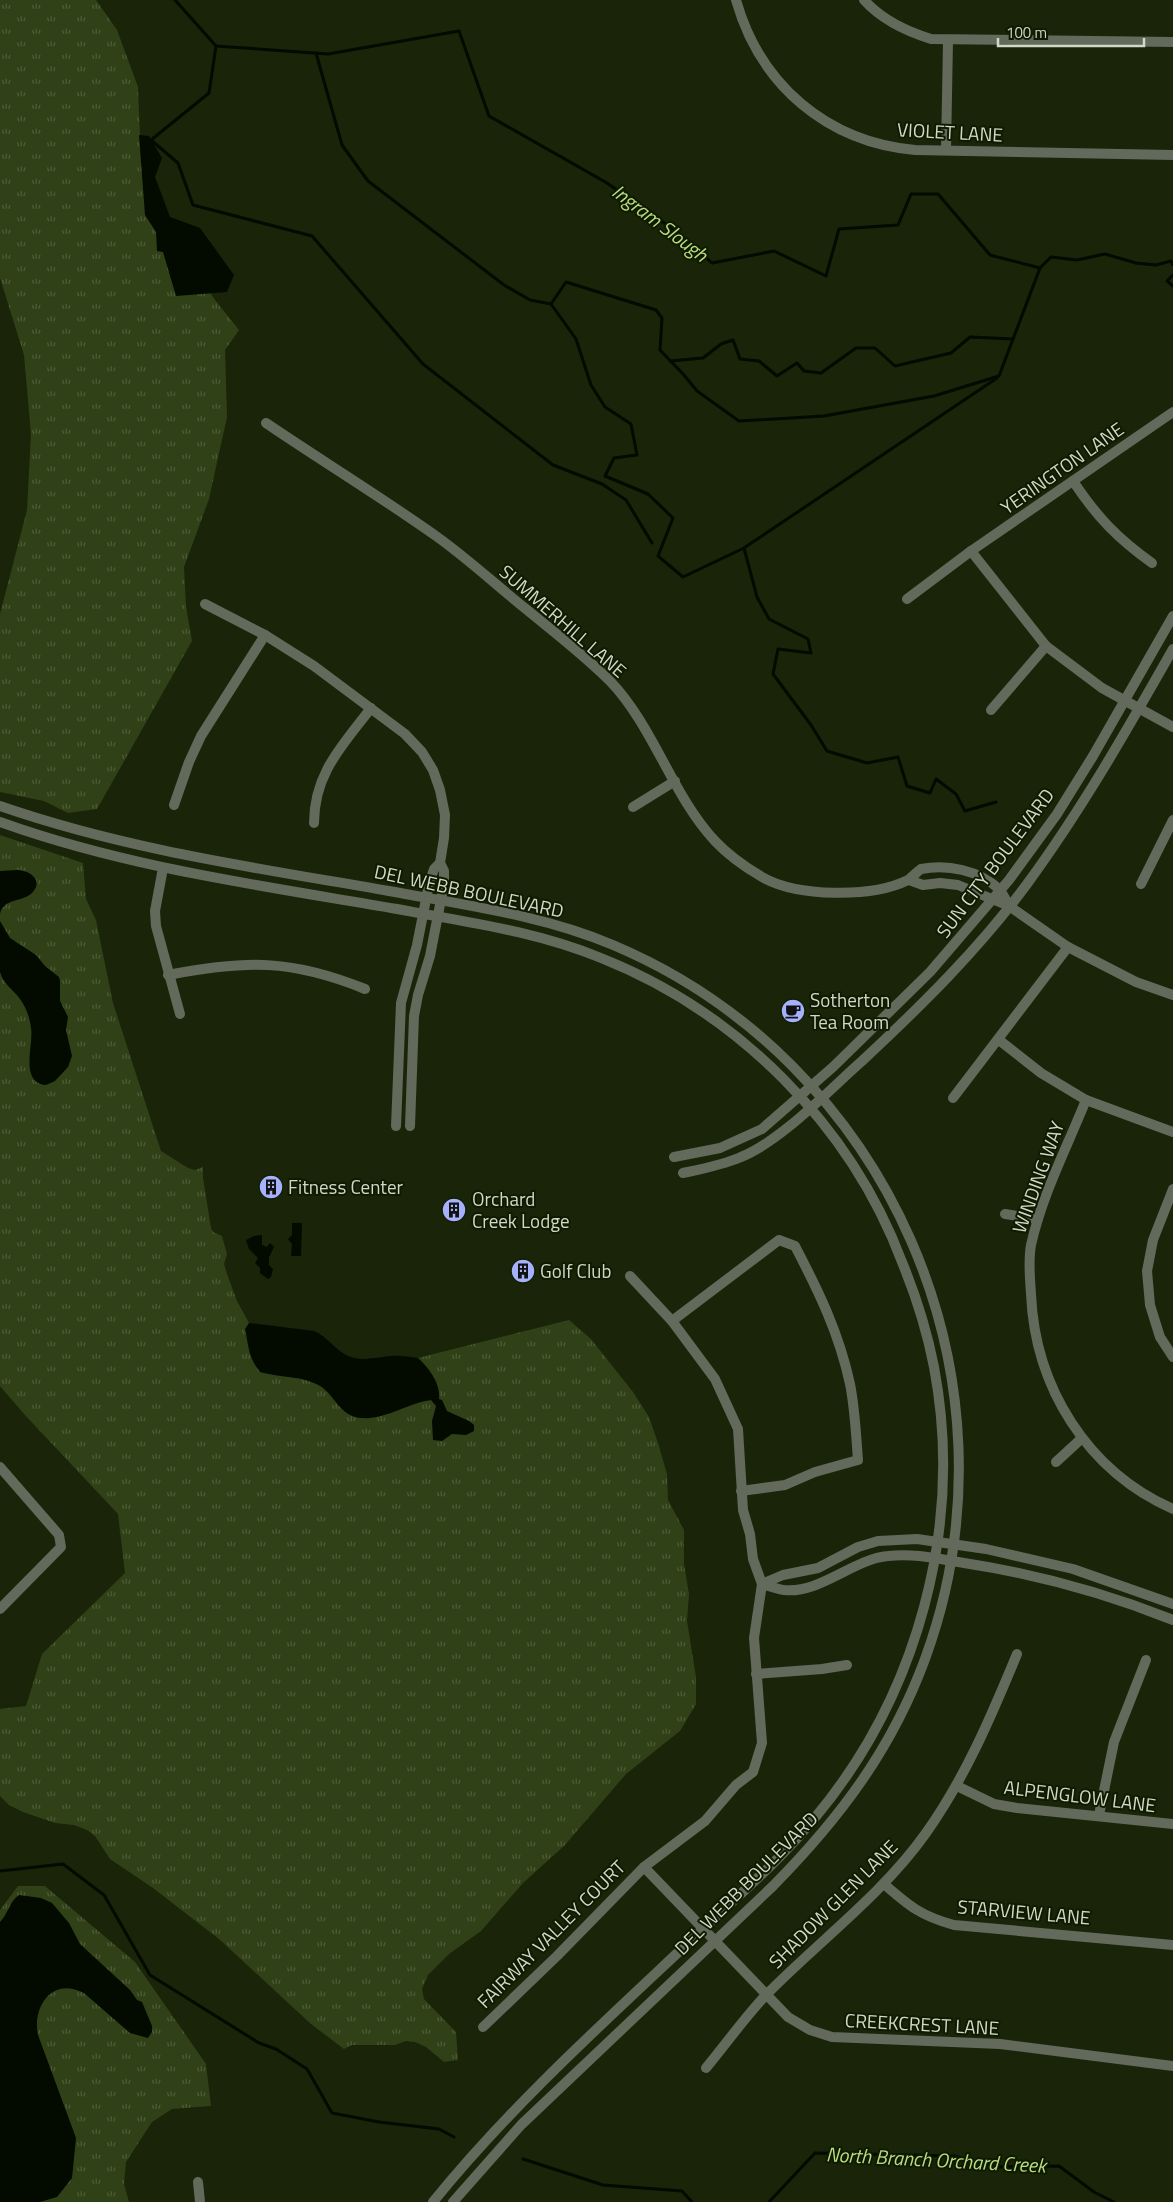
<svg xmlns="http://www.w3.org/2000/svg" width="1173" height="2202" font-family="'Titillium Web',sans-serif">
<defs>
<pattern id="grass-tufts" width="24" height="20" patternUnits="userSpaceOnUse" patternTransform="scale(1.25)"><rect width="24" height="20" fill="#314117"/><path d="M3 7l-1-3M5 7V3M7 7l1-3M15 17l-1-3M17 17v-4M19 17l1-3" fill="none" stroke="#4e5c37"/></pattern>
</defs>
<rect width="100%" height="100%" fill="#192408"/>
<!-- grass -->
<g fill="url(#grass-tufts)">
<polygon points="0,0 96,0 117,30 138,87 140,136 160,219 215,300 239,330 225,350 227,417 209,499 184,567 186,607 192,641 97,809 68,813 44,801 0,792 0,614 27,510 31,434 24,355 0,278"/>
<polygon points="0,835 83,863 86,899 96,920 113,1003 161,1151 188,1168 195,1170 203,1167 203,1178 211,1228 213,1232 222,1236 227,1254 224,1264 227,1274 237,1301 249,1323 347,1370 418,1358 569,1320 591,1339 633,1392 649,1417 658,1443 667,1474 668,1500 684,1530 684,1564 689,1594 687,1621 696,1677 696,1704 680,1731 626,1774 564,1846 523,1883 481,1931 449,1954 428,1975 422,1989 424,1999 456,2032 458,2060 444,2062 426,2047 415,2042 406,2041 395,2045 352,2045 344,2049 311,2024 219,1939 153,1888 110,1859 95,1836 87,1830 74,1825 55,1823 23,1812 9,1805 0,1796 0,1709 26,1706 42,1654 125,1573 118,1514 24,1414 0,1386"/>
<polygon points="18,1886 45,1886 135,1962 206,2064 211,2106 172,2109 152,2122 126,2162 124,2184 129,2202 0,2202 0,1910"/>
</g>
<!-- water -->
<g fill="#030a00">
<polygon points="139,135 149,136 162,158 155,177 170,217 200,228 234,275 227,292 176,296 163,252 157,251 156,232 145,215"/>
<path d="M18,870C31,871 44,881 32,893C23,902 3,898 0,914V871Z"/>
<path d="M0,921L10,938L36,955L45,966L59,977L60,981V1001L68,1017L66,1030L72,1056L68,1067L55,1081L46,1085C19,1083 34,1044 31,1028C30,1018 26,1007 20,999C14,990 3,984 0,972C0,957 0,937 0,921Z"/>
<polygon points="292,1223 302,1223 301,1256 291,1256 292,1244 288,1239 292,1235"/>
<polygon points="262,1235 262,1245 267,1247 270,1243 274,1247 269,1257 269,1265 273,1269 271,1277 268,1279 260,1273 260,1268 255,1263 258,1258 249,1249 246,1240 254,1236"/>
<path d="M249,1323L314,1331C328,1337 335,1350 348,1356C361,1362 377,1357 391,1356C399,1355 409,1357 418,1358C429,1368 441,1384 439,1399L442,1400L447,1411L469,1421L474,1425V1431L466,1435L452,1434L442,1441L433,1440L432,1421L436,1406L431,1400C408,1403 385,1420 361,1418C339,1416 335,1395 320,1386C301,1375 280,1378 260,1372C248,1357 249,1347 245,1329Z"/>
<path d="M19,1895L41,1898L52,1903L69,1923L80,1944L130,1990L137,2000L142,2002L152,2026V2032L148,2038L130,2033L84,1993C52,1976 32,2007 38,2035L76,2138L72,2178L57,2197L40,2202H0V1922C8,1914 9,1902 19,1895Z"/>
</g>
<g fill="none" stroke-linecap="round" stroke-linejoin="round">
<!-- stream -->
<g stroke="#030a00" stroke-width="3">
<polyline points="175,0 216,46 328,54 459,31 489,116 607,183 677,232 712,263 774,251 826,276 839,229 898,225 911,194 938,194 990,255 1040,268 1051,257 1077,260 1105,254 1136,263 1156,265 1171,261 1173,265"/>
<polyline points="216,46 209,93 151,140 178,163 193,205 312,236 423,364 553,465 602,484 626,500 652,543"/>
<polyline points="316,53 342,145 368,181 504,285 530,300 551,304 576,339 591,385 605,407 631,424 637,455 614,458 605,476 648,494 673,518 658,556 683,577 744,548 757,597 769,619 808,639 811,653 778,649 773,674 811,725 827,751 867,763 898,757 907,786 930,793 936,779 956,794 965,811 996,802"/>
<polyline points="1173,275 1167,281 1173,286"/>
<polyline points="551,304 566,282 656,310 662,318 660,350 684,375 697,391 739,421 824,416 934,396 999,376 1040,268"/>
<polyline points="670,361 703,358 721,344 733,340 740,359 759,361 777,376 797,363 804,371 821,373 856,348 875,348 895,366 951,353 970,337 1013,339"/>
<polyline points="744,548 997,378"/>
<polyline points="0,1871 63,1864 104,1895 150,1975 259,2043 276,2049 307,2069 332,2113 379,2122 439,2129 454,2137"/>
<polyline points="523,2159 603,2185 682,2191 692,2202"/>
<polyline points="769,2202 815,2153 954,2156 996,2167 1059,2166 1094,2192 1114,2202"/>
</g>
<!-- minor -->
<g stroke="#63695b" stroke-width="10">
<path d="M736,0C760,85 827,142 915,150L1173,155"/>
<path d="M864,0C882,20 905,31 931,39L1173,42"/>
<polyline points="946,150 948,41"/>
<path d="M266,423C322,461 381,497 436,536C467,558 496,585 526,609C554,632 584,655 610,681C654,727 672,795 715,841C729,856 745,867 762,877C797,897 872,898 908,880C912,877 917,872 921,869C948,864 978,870 999,889C1003,893 1006,901 1009,906"/>
<path d="M1073,481C1097,517 1117,538 1152,563"/>
<polyline points="971,551 1046,646 1102,688 1173,727"/>
<polyline points="907,599 971,551 1173,412"/>
<polyline points="205,604 265,635 314,666 405,734 422,752 433,770 440,790 445,815 444,838 440,863 434,869 429,884 417,945 401,1003 396,1126"/>
<polyline points="991,710 1046,646"/>
<polyline points="174,805 189,762 201,736 265,635"/>
<path d="M0,806C127,850 257,868 389,891C464,905 542,915 613,945C888,1061 1028,1378 925,1659C892,1749 840,1818 773,1886L521,2125L453,2202"/>
<polyline points="633,807 675,781"/>
<path d="M0,822C128,868 264,886 397,909C466,922 536,931 601,958C737,1012 850,1124 902,1262C916,1296 927,1331 934,1367C964,1526 918,1696 813,1820C780,1860 741,1893 704,1928C611,2016 514,2102 433,2202"/>
<path d="M314,823C314,773 343,745 371,708"/>
<polyline points="163,868 155,911 156,926 180,1014"/>
<polyline points="909,880 923,885 940,883 958,885 1009,906 1068,947 1136,982 1173,995"/>
<polyline points="1141,884 1173,820"/>
<path d="M168,975C246,960 291,959 365,989"/>
<polyline points="999,1040 1041,1073 1086,1100 1173,1132"/>
<polyline points="953,1098 1068,947"/>
<path d="M1086,1100C1067,1147 1042,1195 1031,1245C1028,1261 1030,1278 1031,1294C1035,1387 1087,1471 1173,1509"/>
<polyline points="410,1126 414,1016 418,995 430,956 444,884 444,871 440,863"/>
<polyline points="674,1157 720,1148 762,1129 833,1067 930,972 1009,880 1057,814 1093,756 1173,616"/>
<path d="M683,1173C702,1169 723,1165 741,1157C781,1141 829,1090 862,1061C921,1006 979,949 1027,884C1082,809 1127,730 1173,649"/>
<polyline points="1173,1189 1153,1240 1147,1271 1150,1305 1160,1337 1173,1357"/>
<polyline points="1005,1214 1038,1219"/>
<path d="M672,1321L779,1240L795,1246C819,1292 839,1333 850,1384C855,1409 856,1435 858,1460L815,1472L785,1485L741,1491"/>
<polyline points="1056,1462 1081,1439"/>
<polyline points="0,1467 59,1535 61,1547 0,1609"/>
<polyline points="762,1584 783,1575 818,1568 858,1547 878,1541 917,1539 986,1549 1073,1569 1173,1604"/>
<path d="M762,1584C769,1586 777,1589 784,1590C820,1594 853,1559 888,1556C914,1553 939,1559 964,1563C1036,1574 1105,1593 1173,1620"/>
<polyline points="756,1674 822,1669 847,1665"/>
<polyline points="957,1786 994,1804 1017,1808 1173,1824"/>
<polyline points="1099,1815 1114,1742 1146,1660"/>
<polyline points="644,1867 788,2017 810,2030 832,2037 1000,2044 1173,2066"/>
<path d="M884,1884C909,1906 921,1916 954,1925L1173,1945"/>
<polyline points="483,2027 557,1956 644,1867 705,1821 736,1785 753,1772 762,1743 754,1638 762,1584 753,1559 750,1534 743,1510 738,1429 715,1379 672,1321 630,1276"/>
<path d="M706,2068C726,2044 745,2017 766,1995C819,1941 882,1895 926,1833C965,1778 991,1717 1017,1654"/>
<polyline points="198,2182 200,2202"/>
</g>
</g>
<!-- icons -->
<defs>
<g id="cafe-disc" transform="scale(1.25)"><circle r="9.5" fill="#a6b1fc" stroke="#101a01"/><path d="M-5.5-4.5H6V0H3Q3 3.5 0 3.5H-2.5Q-5.5 3.5-5.5 0ZM3-3.2v2h1.7v-2ZM-6 4.5H4V6H-6Z" fill="#111"/></g>
<g id="building-disc" transform="scale(1.25)"><circle r="9.5" fill="#a6b1fc" stroke="#101a01"/><path d="M-4-6H4V6H1V3H-1V6H-4ZM-2.5-4.3h1.7v1.8h-1.7ZM.8-4.3h1.7v1.8H.8ZM-2.5-1h1.7V.8h-1.7ZM.8-1h1.7V.8H.8Z" fill="#111"/></g>
</defs>
<g fill-rule="evenodd">
<use href="#cafe-disc" x="793" y="1011"/>
<use href="#building-disc" x="271" y="1187"/>
<use href="#building-disc" x="454" y="1210"/>
<use href="#building-disc" x="523" y="1271"/>
</g>
<g text-anchor="middle" stroke-width="4" stroke-linejoin="round" paint-order="stroke">
<!-- street labels -->
<g font-size="19" fill="#d0d8c7" stroke="#101a01">
<text transform="translate(950 132) rotate(3)" y="7">VIOLET LANE</text>
<text transform="translate(1062 468) rotate(-35)" y="7">YERINGTON LANE</text>
<text transform="translate(563 621) rotate(41)" y="7">SUMMERHILL LANE</text>
<text transform="translate(995 863) rotate(-53)" y="7">SUN CITY BOULEVARD</text>
<text transform="translate(469 891) rotate(12)" y="7">DEL WEBB BOULEVARD</text>
<text transform="translate(1038 1177) rotate(-70)" y="7">WINDING WAY</text>
<text transform="translate(1080 1796) rotate(7)" y="7">ALPENGLOW LANE</text>
<text transform="translate(746 1883) rotate(-45)" y="7">DEL WEBB BOULEVARD</text>
<text transform="translate(833 1904) rotate(-45)" y="7">SHADOW GLEN LANE</text>
<text transform="translate(1024 1912) rotate(5)" y="7">STARVIEW LANE</text>
<text transform="translate(551 1934) rotate(-45)" y="7">FAIRWAY VALLEY COURT</text>
<text transform="translate(922 2024) rotate(3)" y="7">CREEKCREST LANE</text>
</g>
<!-- poi labels -->
<g font-size="19" fill="#d0d8c7" stroke="#101a01" text-anchor="start">
<text x="810" y="1007">Sotherton<tspan x="810" dy="22">Tea Room</tspan></text>
<text x="288" y="1194">Fitness Center</text>
<text x="472" y="1206">Orchard<tspan x="472" dy="22">Creek Lodge</tspan></text>
<text x="540" y="1278">Golf Club</text>
</g>
<!-- water labels -->
<g font-size="20" font-style="italic" fill="#b7dd80" stroke="#101a01">
<text transform="translate(660 223) rotate(37)" y="7">Ingram Slough</text>
<text transform="translate(936 2160) rotate(3)" y="7">North Branch Orchard Creek</text>
</g>
</g>
<!-- scale -->
<path d="M998 38v8h146v-8" fill="none" stroke="#d0d8c7" stroke-width="2.5"/>
<text x="1006" y="38" font-size="15" fill="#d0d8c7" stroke="#101a01" stroke-width="4" paint-order="stroke">100 m</text>
</svg>
